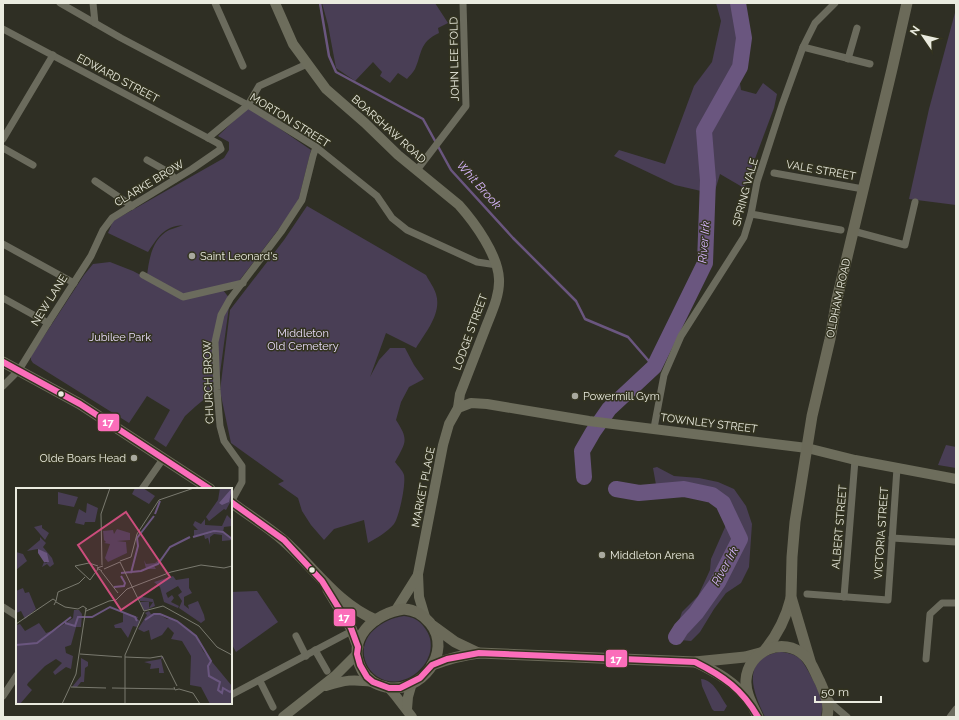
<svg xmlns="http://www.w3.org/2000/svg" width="959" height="720" font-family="Raleway,sans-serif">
<rect width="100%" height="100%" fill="#2f2f24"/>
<!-- green -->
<g fill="#493e55">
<path d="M322,3H435L448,23L438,28L439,33C419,42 422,54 415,69C413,73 409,76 407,79L398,73L390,83L380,76L382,72L373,62L355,81L336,68L328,25Z"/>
<polygon points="716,3 742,3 747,34 739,77 741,90 756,94 763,83 777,94 774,108 744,188 720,174 714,194 675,185 614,156 619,150 665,164 694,86 712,62 721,21"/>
<polygon points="956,9 956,205 909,199 929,109"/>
<path d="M248,107L311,150L298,202L278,230L239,281L184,296L147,276C149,259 152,239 169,230C174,228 179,227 183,225C163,227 159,236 148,252L108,233L113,221L224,158L229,150V142L218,136Z"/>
<path d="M307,206L426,275C429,281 434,287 436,294C442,313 426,332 416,348L386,333L370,377L379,360L390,348H405L414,365L424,379L409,387L401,402L396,420C409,440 406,442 395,462C398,466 403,471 404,475C406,485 399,517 394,524C387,532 377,538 368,543L364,520L334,529L324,540L311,525L302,511L298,498L278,484L284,481L231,443L220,391L230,310L284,240Z"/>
<polygon points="110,262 133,271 182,297 223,290 230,299 218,388 196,406 185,416 166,447 154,439 170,410 147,396 129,423 33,363 31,360 31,356 84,275 93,264"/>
<polygon points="946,445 956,447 956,468 938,465"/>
<polygon points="657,467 674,476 699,478 718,482 734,489 746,506 752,524 749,567 741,583 726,593 714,609 700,632 691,641 670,639 677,627 682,612 698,596 710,570 711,559 726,525 722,508 706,498 658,496 653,468"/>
<polygon points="257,591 278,622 236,652 231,643 231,592"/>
<path d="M404,616C413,617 419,620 424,627C447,655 407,695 378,677C372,673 367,667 365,660C358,636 382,619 404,616Z"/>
<path d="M779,652C787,652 794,654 800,659C806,665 818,689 821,698C823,704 822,711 821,717H765C753,693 740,659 779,652Z"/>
<path d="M701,679C714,680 720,696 727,706L724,711H714L712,709L702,686Z"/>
</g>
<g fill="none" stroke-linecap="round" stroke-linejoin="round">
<!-- stream -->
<polyline stroke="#6a567f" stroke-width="2.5" points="320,3 329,56 336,72 423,119 451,170 513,238 576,301 585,319 628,337 654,367"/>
<!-- river -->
<g stroke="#6a567f" stroke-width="16">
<polyline points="584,477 582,451 593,432 609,409 654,367 705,263 708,180 704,131 740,67 744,38 738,3"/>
<polyline points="616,489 639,493 684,489 712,495 723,503 740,539 718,582 696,613 681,629 676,637"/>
</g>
<!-- street -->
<g stroke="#6b6b5d" stroke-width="7">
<polyline points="60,3 121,38 248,105 316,147 377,196 392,218 407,230 477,262 497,265"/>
<polyline points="93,3 95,23"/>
<polyline points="215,3 243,66"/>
<polyline points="3,29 208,138 219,144 221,149 192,169 112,218 103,230 91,256 48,323 19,370 3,386"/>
<polyline points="803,47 870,64"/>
<polyline points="848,59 857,28"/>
<polyline points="208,138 248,105 259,86 307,64"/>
<polyline points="3,139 53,55"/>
<polyline points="3,148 33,165"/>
<polyline points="147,160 170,173 175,179"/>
<polyline points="417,170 466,106 463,3"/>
<polyline points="774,173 863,189"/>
<polyline points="95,181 132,206"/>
<polyline points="751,214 841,230"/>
<polyline points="853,231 905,245 915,202"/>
<polyline points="3,244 74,283"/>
<polyline points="143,275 183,297 243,283"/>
<polyline points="3,298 48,323"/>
<polyline points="654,428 664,375 681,336 744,237 751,214 757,182 782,105 803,47 815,23 835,3"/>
<polyline points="142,489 163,459"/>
<polyline points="231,502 242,482 242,466 224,441 220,426 217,390 215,342 221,315 230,299 281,232 302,200 313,156 316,147"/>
<polyline points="892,538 956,542"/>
<polyline points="807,594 888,600 897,468"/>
<polyline points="844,597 855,460"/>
<polyline points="3,607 17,616"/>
<polyline points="296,636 306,656"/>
<polyline points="315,650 327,671"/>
<polyline points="926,659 930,614 942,603 956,603"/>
<polyline points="260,681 273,707"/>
<polyline points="231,695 346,634"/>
<polyline points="3,696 17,675"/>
<polyline points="828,698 834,706 847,717"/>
<polyline points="950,717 956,709"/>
</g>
<!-- secondary -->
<g stroke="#6d6d5c" stroke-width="10">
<path d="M275,3L293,44L326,89L365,123L398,155L459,205C475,223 498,255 499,279C500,297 490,315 484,332C476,353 468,373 460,394L458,408L449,424L443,445L418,574L419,597L425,617"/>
<polyline points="458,408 471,403 487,404 589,421 807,448 855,460 956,479"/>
<polyline points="396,610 418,575"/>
<path d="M326,686C345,680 353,679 373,682"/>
<polyline points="389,688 395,695 412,717"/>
<polyline points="407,709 408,697 412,683"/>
<polyline points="283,717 335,676 357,654"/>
</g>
<!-- primary -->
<g stroke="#6b6a59" stroke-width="11">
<polyline points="3,362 80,404 210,489"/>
<path d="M231,502C248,515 267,526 283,540C314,567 337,604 376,620"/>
<polyline points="328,590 351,628 358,647"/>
<path d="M404,609C415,610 422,614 430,623C454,652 420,695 386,687C376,685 367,679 362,670C345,639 374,613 404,609Z"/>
<polyline points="433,626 455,642 478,653"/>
<path d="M765,650C778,634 786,618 791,598"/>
<polyline points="810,661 791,597 792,557 795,522 812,416 830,339 837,299 892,69 907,3"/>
<path d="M696,662C716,672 735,682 749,701"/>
<path d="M432,665C448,659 462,655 479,653L695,662L745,657L760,653"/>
<path d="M758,717C753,706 745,693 746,680C748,651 783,635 805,656C812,662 815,673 820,682C825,694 830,704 827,717"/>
</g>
<!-- bus-1 casing -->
<g stroke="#333320" stroke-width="9">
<g id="bus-1">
<polyline points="3,362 80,404 210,489"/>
<path d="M231,502L284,540L322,581L351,628L358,647L357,654L360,665L367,677L373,682L389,688H400L420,678L432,665L447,659L479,653L695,662C723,676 742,689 758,717"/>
</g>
</g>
<!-- bus-1 -->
<use href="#bus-1" stroke="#fb6dba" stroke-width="6"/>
</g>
<!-- markers -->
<g fill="#a9a99e" stroke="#333320" stroke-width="1.5">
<circle cx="192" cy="256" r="4"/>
<circle cx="575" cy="396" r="4"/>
<circle cx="134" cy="458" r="4"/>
<circle cx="602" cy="555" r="4"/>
</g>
<g fill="#eaebdf" stroke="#333320" stroke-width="1.5">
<circle cx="61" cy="394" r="3.5"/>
<circle cx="312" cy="570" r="3.5"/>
</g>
<g text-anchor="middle" stroke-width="3" stroke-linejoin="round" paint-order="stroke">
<!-- street labels -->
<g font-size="11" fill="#eaebdf" stroke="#333320">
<text transform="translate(454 59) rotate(-91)" y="4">JOHN LEE FOLD</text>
<text transform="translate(118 78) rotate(28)" y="4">EDWARD STREET</text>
<text transform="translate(290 120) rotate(32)" y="4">MORTON STREET</text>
<text transform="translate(389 129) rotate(42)" y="4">BOARSHAW ROAD</text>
<text transform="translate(821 170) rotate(10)" y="4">VALE STREET</text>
<text transform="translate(149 183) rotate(-31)" y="4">CLARKE BROW</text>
<text transform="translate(745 192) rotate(-75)" y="4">SPRING VALE</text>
<text transform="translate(838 298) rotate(-78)" y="4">OLDHAM ROAD</text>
<text transform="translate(49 300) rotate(-58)" y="4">NEW LANE</text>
<text transform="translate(470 332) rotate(-70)" y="4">LODGE STREET</text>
<text transform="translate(208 382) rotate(-92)" y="4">CHURCH BROW</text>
<text transform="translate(709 423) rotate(7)" y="4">TOWNLEY STREET</text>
<text transform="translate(423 487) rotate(-79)" y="4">MARKET PLACE</text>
<text transform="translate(839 527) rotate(-85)" y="4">ALBERT STREET</text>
<text transform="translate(881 533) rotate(-86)" y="4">VICTORIA STREET</text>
</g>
<!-- poi labels -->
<g font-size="11" fill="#eaebdf" stroke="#333320" text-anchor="start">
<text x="200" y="260">Saint Leonard's</text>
<text x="583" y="400">Powermill Gym</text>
<text x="126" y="462" text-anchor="end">Olde Boars Head</text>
<text x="610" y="559">Middleton Arena</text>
</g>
<!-- park labels -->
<g font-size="11" fill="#eaddfb" stroke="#333320">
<text x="303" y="337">Middleton<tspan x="303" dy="13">Old Cemetery</tspan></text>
<text x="120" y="341">Jubilee Park</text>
</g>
<!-- water labels -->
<g font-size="12" font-style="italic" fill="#d5b4fc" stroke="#333320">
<text transform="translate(479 185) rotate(48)" y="4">Whit Brook</text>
<text transform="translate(704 242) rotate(-85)" y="4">River Irk</text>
<text transform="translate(725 566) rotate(-61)" y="4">River Irk</text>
</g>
</g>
<!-- overview -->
<g transform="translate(16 488)">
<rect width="216" height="216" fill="#2f2f24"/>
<path d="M119,0H127L139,8L133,16L116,6ZM204,0H216V11L210,22L208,21L193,33L190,29L202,12ZM42,4L62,9L58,19L42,16ZM71,15L82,20L79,34H69L68,37L59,35L63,21L70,25ZM211,27L216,32V38L208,39L207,44L198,43L178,48V42H182L177,37L179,33L185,36L189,31V37L206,38ZM26,37V40L33,45L29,52L18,39ZM101,41L114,45V52L101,53L110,54L111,65L92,74L89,70L94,56L88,55L90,54L88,52L87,43L97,42L98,46ZM198,44L207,45L216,52L206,53V47L198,46L194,49V57L192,50L189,51L188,47ZM24,49L30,55L27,59L36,70L38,76L34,79L31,76L26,79L28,74L31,75L22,61L11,63L24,52ZM0,64L7,66L11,73L0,82ZM148,68L138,78L140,81H130L128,72L130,76L139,75ZM157,88L160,92L173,90V100L176,105L168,109V117L173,121L172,117L182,113L188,127L189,132L185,135L163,120L166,113L162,107L166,104L162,98L150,105L152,110L156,107L158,110L155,114L163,118L162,120L148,114L144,99L138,94ZM7,100L9,105L13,104L20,121L9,131L5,123L0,125V103ZM122,108L137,111L139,118L128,123L124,114H133V120L137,114L124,113ZM58,122H63L66,126L65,139H60L55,157L49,159L50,165L57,168L55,181L50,179L39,187L37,184L46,175L40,171L29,178L12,195L11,197L16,202L4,216H0V137L4,136L9,143L23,135L30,145L41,141L57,130ZM133,123L135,126L141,125L151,131L156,130L180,148L187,163L216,198V216H194L185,199L174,197L175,168L166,153L155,151L158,145L152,139L146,147L135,152L133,142L128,144L122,141L131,127L129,125ZM107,125L122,129L121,131L124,133L121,139L117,138L112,150L105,140H99L98,137L107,134ZM145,168L148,170L145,171L148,185H143V180L134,181L135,176L128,174L145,171ZM65,170L72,174V178L69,180L68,194H65L61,199H56L65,188Z" fill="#493e55"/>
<path d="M216,0L213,14L206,17L203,15ZM22,61L31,65L33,74H28L22,65Z" fill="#6a567f"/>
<path fill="none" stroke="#6a567f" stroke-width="2" d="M139,26L144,13M177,49L198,43L207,44L216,51M105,85L125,83L142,76L154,59L174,49M115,85L122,58L121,50L138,28M98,99L108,98L109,95L105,88M129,132L138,126H144L161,133L180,148L195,173L192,178L193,188L204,194L202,202L206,205L207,200L214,204L216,202M49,135L59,138L62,129H76L94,119L119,129L121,133M0,157L21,155L55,129"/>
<path fill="none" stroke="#7a7a6f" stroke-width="1" d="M104,73L115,69L121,46L143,12L178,0M86,77L85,26L94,0M82,81L74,92L59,78L73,75L82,78M88,81L104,74L128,123L147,118L183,138L201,159L216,167M85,83L102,105M86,83L81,80L87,78M40,113L42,104L63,95L69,89M40,114L49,119L62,121L67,118L71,121M70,123L93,113L100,112L111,101L155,84L185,77L208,80L216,78M0,136L37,111L40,113L38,117M64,166L106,169M109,169L134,170L146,168L161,198M55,199L90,200M158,199L159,202L163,201L177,205L184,216M96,200L158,201M46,216L60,186L70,120M109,216V167L128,124"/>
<path fill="#cc4d7c" fill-opacity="0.15" stroke="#cc4d7c" stroke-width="2" d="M110,24L154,89L105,122L62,57Z"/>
<rect width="216" height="216" fill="none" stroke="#eaebdf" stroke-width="2"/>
</g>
<g stroke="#333320" stroke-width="1.5">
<rect x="97" y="413" width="23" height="19" rx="4" fill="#fb6dba"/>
<rect x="333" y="608" width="23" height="19" rx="4" fill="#fb6dba"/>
<rect x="605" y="649" width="23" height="19" rx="4" fill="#fb6dba"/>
</g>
<g font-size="11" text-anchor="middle" font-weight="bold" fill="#fff">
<text x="108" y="426">17</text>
<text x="344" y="621">17</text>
<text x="616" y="663">17</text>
</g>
<!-- border -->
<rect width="959" height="720" fill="none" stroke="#eaebdf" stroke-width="8"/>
<!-- north arrow -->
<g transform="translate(923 36) rotate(304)" stroke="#333320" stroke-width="3" paint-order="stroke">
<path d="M0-3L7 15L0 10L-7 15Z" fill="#eaebdf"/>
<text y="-6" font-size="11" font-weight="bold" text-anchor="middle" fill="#eaebdf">N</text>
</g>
<!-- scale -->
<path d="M815 696v6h66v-6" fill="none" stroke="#eaebdf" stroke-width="2"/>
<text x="821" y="696" font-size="12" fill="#eaebdf" stroke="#333320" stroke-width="3" paint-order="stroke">50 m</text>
</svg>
